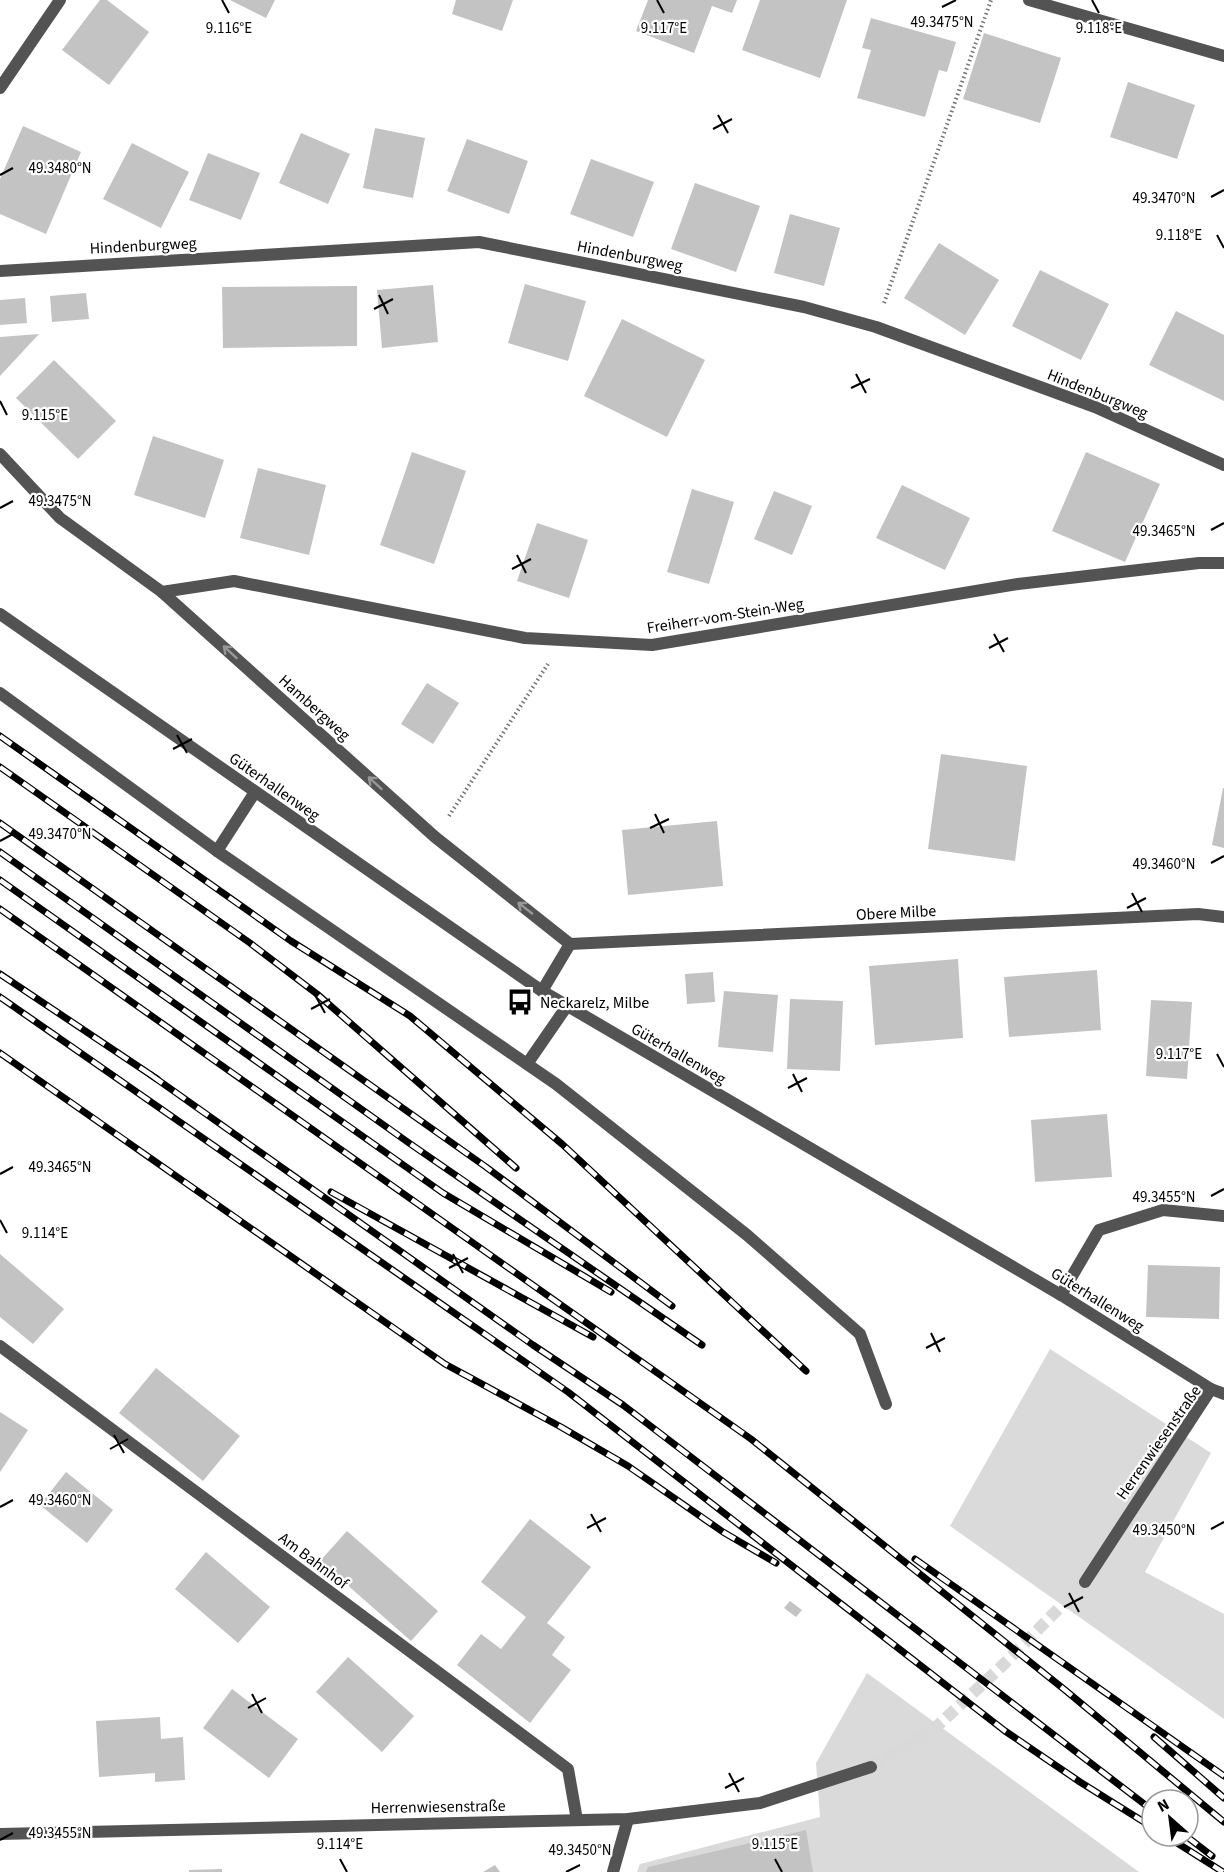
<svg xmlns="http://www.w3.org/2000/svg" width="1224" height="1872" font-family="'Source Sans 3',sans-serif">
<rect width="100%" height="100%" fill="#fff"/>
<!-- green -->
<g fill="#dadada">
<polygon points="1050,1349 1211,1453 1145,1572 1224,1614 1224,1719 950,1526"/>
<polygon points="867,1673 1139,1872 637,1872 640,1864 820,1817 816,1763"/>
</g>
<!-- building -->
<g fill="#c3c3c3">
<polygon points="100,0 107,0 149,32 109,85 62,50"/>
<polygon points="230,0 275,0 266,18"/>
<polygon points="456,0 513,0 502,31 452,14"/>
<polygon points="648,0 737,0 732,13 712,6 694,53 636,31"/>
<polygon points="760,0 847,0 820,78 742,50"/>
<polygon points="871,18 956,42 947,72 939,70 925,117 857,98 871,50 862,48"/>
<polygon points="984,33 1061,58 1040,123 963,99"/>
<polygon points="1128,82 1195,105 1177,159 1110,137"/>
<polygon points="23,126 81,152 46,234 0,214 0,179"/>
<polygon points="375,128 425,138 413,198 363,188"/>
<polygon points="301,133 350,154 328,204 279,183"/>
<polygon points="467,139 528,161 509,214 447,191"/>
<polygon points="132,143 189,172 161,228 103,199"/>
<polygon points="208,153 260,173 241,220 189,200"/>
<polygon points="591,159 654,182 633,237 570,214"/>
<polygon points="695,183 760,206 736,272 671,249"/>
<polygon points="790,214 840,228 824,286 774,273"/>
<polygon points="939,243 999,280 965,335 904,298"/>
<polygon points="1040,270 1109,304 1081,360 1012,326"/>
<polygon points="525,284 586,301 568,361 508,343"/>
<polygon points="433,285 438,342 382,348 377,290"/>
<polygon points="357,286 357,346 223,348 222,287"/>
<polygon points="86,293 89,319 52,322 50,296"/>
<polygon points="25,298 27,323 0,325 0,300"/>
<polygon points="1176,311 1224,335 1224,401 1149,365"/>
<polygon points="622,319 705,360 667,437 584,396"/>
<polygon points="39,334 0,376 0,337"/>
<polygon points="54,360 116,421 78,459 16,398"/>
<polygon points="153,436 224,460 205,518 134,495"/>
<polygon points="412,452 466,471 434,564 380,545"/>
<polygon points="1086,452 1160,484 1125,562 1052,531"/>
<polygon points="258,468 326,485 309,555 240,538"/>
<polygon points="902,485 970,518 945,570 876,538"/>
<polygon points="692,489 734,502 709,584 667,572"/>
<polygon points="774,491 812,506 792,555 754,539"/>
<polygon points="537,523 588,540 569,598 517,581"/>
<polygon points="427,683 459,703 433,744 401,724"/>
<polygon points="941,754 1027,766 1015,861 928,849"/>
<polygon points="1223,788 1224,788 1224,848 1212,845"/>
<polygon points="717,821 723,886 628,895 622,830"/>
<polygon points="958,959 963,1038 875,1045 869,966"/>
<polygon points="1097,970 1101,1030 1009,1037 1004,977"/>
<polygon points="713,972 715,1002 687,1004 685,974"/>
<polygon points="724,991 778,995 773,1052 718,1047"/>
<polygon points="790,999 843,1001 840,1071 787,1069"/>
<polygon points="1151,1000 1192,1002 1187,1079 1146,1076"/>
<polygon points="1107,1114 1112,1177 1035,1182 1031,1120"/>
<polygon points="0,1254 64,1309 33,1344 0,1317"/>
<polygon points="1148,1265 1220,1267 1219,1319 1146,1317"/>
<polygon points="156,1368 240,1436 203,1481 119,1413"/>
<polygon points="0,1412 28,1430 0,1472"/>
<polygon points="66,1472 113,1510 87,1543 40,1505"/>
<polygon points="530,1519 591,1567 547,1623 565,1637 552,1655 571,1670 530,1723 457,1665 481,1634 501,1649 526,1617 481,1582"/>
<polygon points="347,1531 438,1611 411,1641 320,1561"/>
<polygon points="206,1552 270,1607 238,1643 175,1589"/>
<polygon points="790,1601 802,1610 796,1617 784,1608"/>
<polygon points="348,1657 414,1716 382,1752 316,1692"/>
<polygon points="232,1689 298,1739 269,1778 203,1728"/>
<polygon points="160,1717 161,1739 183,1737 185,1780 155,1782 155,1773 99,1777 96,1721"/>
<polygon points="806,1830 813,1872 646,1872 648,1867"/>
<polygon points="495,1865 500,1872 483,1872"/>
<polygon points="222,1869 222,1872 189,1872 189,1870"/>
</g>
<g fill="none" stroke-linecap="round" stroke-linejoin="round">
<!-- tertiary-tunnel -->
<polyline stroke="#d9d9d9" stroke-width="12" stroke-dasharray="12 6" stroke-linecap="butt" points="871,1767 934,1729 1001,1667 1085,1582"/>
<!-- path -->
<g stroke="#757575" stroke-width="4" stroke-dasharray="1.5 3" stroke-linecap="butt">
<polyline points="884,303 991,0"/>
<polyline points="449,816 548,664"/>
</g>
<!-- service -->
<g stroke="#535353" stroke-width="12">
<polyline points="0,693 217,851 556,1084 747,1235 860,1334 886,1404"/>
<polyline points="217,851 255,792"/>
<polyline points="527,1064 567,1006"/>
</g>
<!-- minor -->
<g stroke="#535353" stroke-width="12">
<polyline points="1029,0 1224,56"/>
<polyline points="0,88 60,0"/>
<polyline points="0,271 479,242 804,307 876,327 1095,407 1224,465"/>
<polyline points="0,454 60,518 162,592 435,837 570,944"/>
<polyline points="162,592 234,581 525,638 652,645 1018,584 1199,563 1224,563"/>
<polyline points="570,944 1198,914 1224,917"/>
<polyline points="542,991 570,944"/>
<polyline points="1061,1295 1099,1230 1163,1210 1224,1216"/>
<polyline points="0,1346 568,1769 577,1820"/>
<polyline points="613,1872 628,1819"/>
</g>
<!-- tertiary -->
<g stroke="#535353" stroke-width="12">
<polyline points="0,614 542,991 1061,1295 1211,1389 1224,1394"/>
<polyline points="1085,1582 1211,1389"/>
<polyline points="0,1834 628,1819 760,1803 871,1767"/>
</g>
<!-- rail casing -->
<g stroke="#000" stroke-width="7">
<g id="rail">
<polyline points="0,736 291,941 410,1016 562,1144 806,1371"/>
<polyline points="0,767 250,943 317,994 516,1168"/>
<polyline points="0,823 486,1167 672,1306"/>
<polyline points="0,852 409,1143 702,1345"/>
<polyline points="0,880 443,1193 611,1292"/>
<polyline points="0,909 751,1439 1065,1690 1224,1822"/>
<polyline points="0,974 157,1079"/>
<polyline points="0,997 568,1392 1005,1731 1080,1782 1152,1827"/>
<polyline points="0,1053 445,1364 561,1427 628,1466 723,1532 776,1563"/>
<polyline points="151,1075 533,1345 623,1405 1152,1810"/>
<polyline points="331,1192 593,1337"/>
<polyline points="915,1559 1224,1776"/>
<polyline points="1154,1737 1224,1798"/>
<polyline points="1166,1836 1223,1872"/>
<polyline points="1186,1836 1212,1856"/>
</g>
</g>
<!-- rail -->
<use href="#rail" stroke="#fff" stroke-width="4.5" stroke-dasharray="14" stroke-linecap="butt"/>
</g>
<!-- one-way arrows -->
<defs><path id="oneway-shaft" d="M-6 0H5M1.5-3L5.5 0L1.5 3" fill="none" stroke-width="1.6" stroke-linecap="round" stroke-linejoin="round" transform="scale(1.5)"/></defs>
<g stroke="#989898">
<use href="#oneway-shaft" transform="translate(230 652) rotate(-138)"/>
<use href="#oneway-shaft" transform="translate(375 783) rotate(-138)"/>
<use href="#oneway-shaft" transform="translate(525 908) rotate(-142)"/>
</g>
<!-- ticks -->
<path fill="none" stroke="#000" stroke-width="2" d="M222,0L229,13M657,0L664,13M1092,0L1099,13M942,7L956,0M718,115L728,133M713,129L732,119M0,175L13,168M1211,197L1224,190M1217,235L1224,248M379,295L388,314M374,309L393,299M856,374L866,393M851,388L870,379M0,401L7,415M0,508L13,501M1211,530L1224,523M517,555L526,573M512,569L531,559M994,634L1004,652M989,648L1008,638M177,735L187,753M173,749L192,739M655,814L664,833M650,828L669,819M0,841L13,834M1211,863L1224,856M1132,893L1142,912M1127,908L1146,898M315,995L325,1013M311,1009L330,999M1217,1054L1224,1067M793,1074L802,1092M788,1088L807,1078M0,1174L13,1167M1211,1196L1224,1189M0,1220L7,1233M453,1254L463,1273M449,1268L468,1258M931,1333L940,1352M926,1348L945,1338M114,1435L124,1453M110,1449L128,1439M0,1507L13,1500M591,1514L601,1532M587,1528L606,1518M1211,1529L1224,1522M1069,1593L1079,1612M1064,1607L1083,1597M252,1694L262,1713M248,1708L266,1698M729,1773L739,1792M725,1788L744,1778M0,1840L13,1833M340,1859L347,1872M775,1859L782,1872M566,1872L580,1865"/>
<!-- icons -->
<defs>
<g id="bus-bare" transform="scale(2.07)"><path d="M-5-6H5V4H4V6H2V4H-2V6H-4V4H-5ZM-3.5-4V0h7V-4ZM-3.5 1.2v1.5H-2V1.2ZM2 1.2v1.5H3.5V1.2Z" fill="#000" stroke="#fff" stroke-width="2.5" paint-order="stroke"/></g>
</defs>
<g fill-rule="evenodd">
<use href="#bus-bare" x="520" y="1002"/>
</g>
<g text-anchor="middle" stroke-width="4.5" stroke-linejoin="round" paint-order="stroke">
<!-- street labels -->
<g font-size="16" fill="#000" stroke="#fff">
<text transform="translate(143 245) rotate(-3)" y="6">Hindenburgweg</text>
<text transform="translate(630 255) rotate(11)" y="6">Hindenburgweg</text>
<text transform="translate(1098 393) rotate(22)" y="6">Hindenburgweg</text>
<text transform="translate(725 615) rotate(-9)" y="6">Freiherr-vom-Stein-Weg</text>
<text transform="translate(315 707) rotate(42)" y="6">Hambergweg</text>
<text transform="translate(275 786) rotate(35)" y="6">Güterhallenweg</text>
<text transform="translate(896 912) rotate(-3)" y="6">Obere Milbe</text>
<text transform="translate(679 1053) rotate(30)" y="6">Güterhallenweg</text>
<text transform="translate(1098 1299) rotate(32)" y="6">Güterhallenweg</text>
<text transform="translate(1158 1442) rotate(-55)" y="6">Herrenwiesenstraße</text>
<text transform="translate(314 1560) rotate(37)" y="6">Am Bahnhof</text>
<text transform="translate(438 1806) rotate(-1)" y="6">Herrenwiesenstraße</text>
</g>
<!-- poi labels -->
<g font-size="16" fill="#000" stroke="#fff" text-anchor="start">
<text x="540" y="1008">Neckarelz, Milbe</text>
</g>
</g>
<g font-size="15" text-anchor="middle" fill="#000" stroke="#fff" stroke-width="4.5" stroke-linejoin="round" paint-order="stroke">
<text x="942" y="27">49.3475°N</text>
<text x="229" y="33">9.116°E</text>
<text x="664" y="33">9.117°E</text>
<text x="1099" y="33">9.118°E</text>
<text x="60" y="173">49.3480°N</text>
<text x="1164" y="203">49.3470°N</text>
<text x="1179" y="240">9.118°E</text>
<text x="45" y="420">9.115°E</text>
<text x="60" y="506">49.3475°N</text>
<text x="1164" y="536">49.3465°N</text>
<text x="60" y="839">49.3470°N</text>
<text x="1164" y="869">49.3460°N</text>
<text x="1179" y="1059">9.117°E</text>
<text x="60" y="1172">49.3465°N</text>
<text x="1164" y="1202">49.3455°N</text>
<text x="45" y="1238">9.114°E</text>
<text x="60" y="1505">49.3460°N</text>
<text x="1164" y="1535">49.3450°N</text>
<text x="60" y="1838">49.3455°N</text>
<text x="340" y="1849">9.114°E</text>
<text x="775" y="1849">9.115°E</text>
<text x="580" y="1855">49.3450°N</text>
</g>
<!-- north arrow -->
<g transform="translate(1170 1818) rotate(332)"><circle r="28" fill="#ffffff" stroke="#999999" stroke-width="1.5"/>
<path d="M0-4.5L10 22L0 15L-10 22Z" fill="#000000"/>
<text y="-9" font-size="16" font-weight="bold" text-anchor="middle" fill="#000000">N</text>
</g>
</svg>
